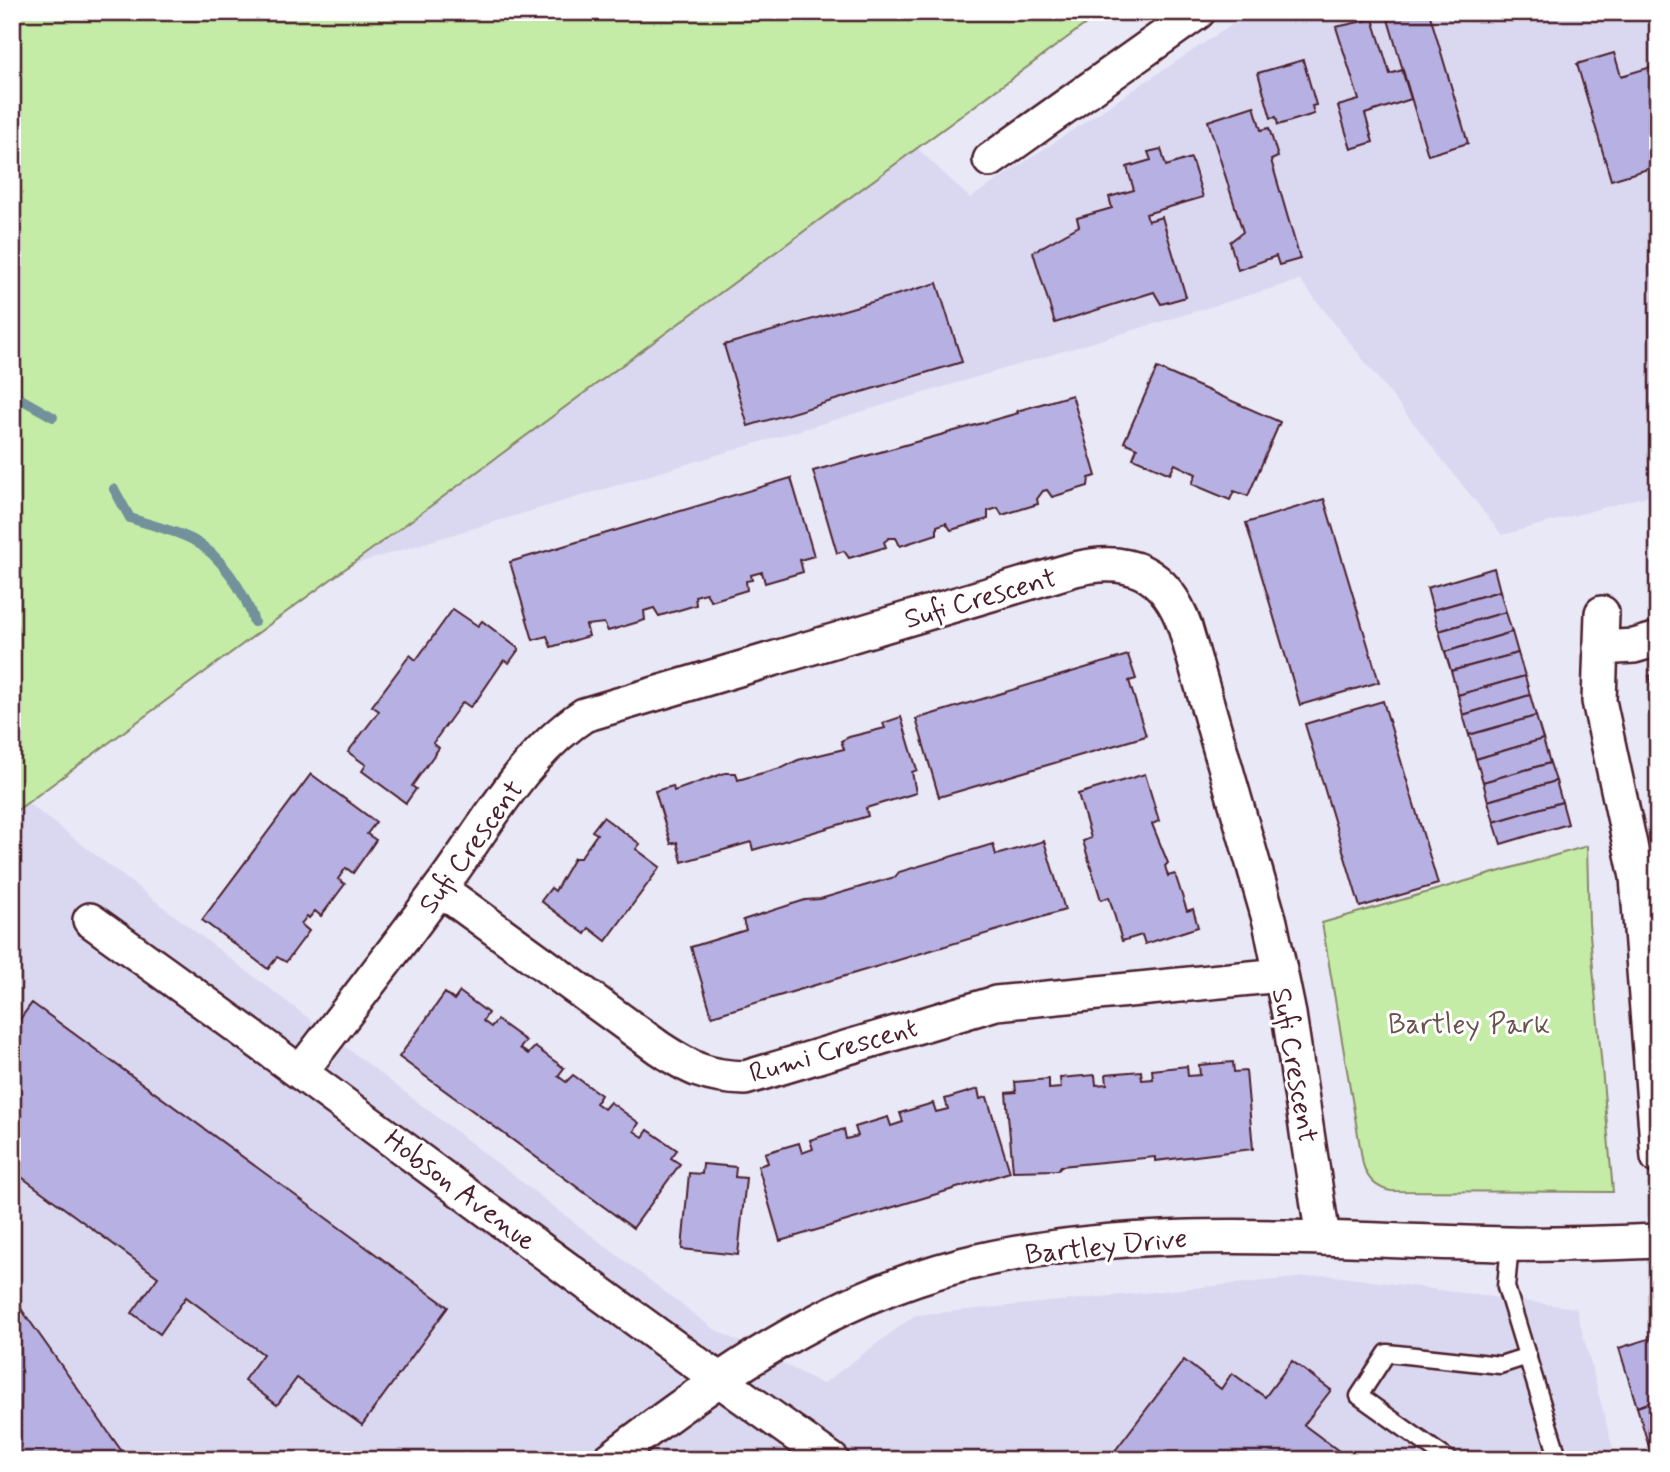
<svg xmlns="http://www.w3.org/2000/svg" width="1670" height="1472" font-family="Mynerve,sans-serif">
<rect width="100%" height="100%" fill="#e9e8f7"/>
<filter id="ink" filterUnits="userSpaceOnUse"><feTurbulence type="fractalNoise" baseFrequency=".0143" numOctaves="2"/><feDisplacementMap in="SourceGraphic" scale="14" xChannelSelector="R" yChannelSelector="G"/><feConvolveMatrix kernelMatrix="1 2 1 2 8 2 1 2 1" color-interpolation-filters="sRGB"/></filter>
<g filter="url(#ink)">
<!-- built -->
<g fill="#dad8f1">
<polygon points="1251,12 1651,12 1658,35 1658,493 1502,535 1300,280 348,566 917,148 970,198"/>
<polygon points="28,803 712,1328 823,1384 915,1315 1327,1275 1576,1308 1616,1460 12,1460 12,814"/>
</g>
<!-- green -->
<g fill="#c5eca7" stroke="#888669" stroke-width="2">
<polygon points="12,12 1102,12 12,814"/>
<path d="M1587,846L1589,923L1613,1192L1391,1191C1376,1188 1367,1179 1363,1164L1322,923Z"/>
</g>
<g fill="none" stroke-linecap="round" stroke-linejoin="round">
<!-- stream -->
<g stroke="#72919b" stroke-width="10">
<polyline points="12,394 53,417"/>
<path d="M114,489L130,518C150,525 174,530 193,540C221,555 245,592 254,622"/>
</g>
</g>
<!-- building -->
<g fill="#b7b1e3" stroke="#4a1f2b" stroke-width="2">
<polygon points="1401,12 1429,12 1468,143 1428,155 1387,16"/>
<polygon points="1373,19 1390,74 1402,70 1411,99 1365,114 1373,142 1351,149 1338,106 1359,100 1336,27"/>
<polygon points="1614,53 1621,76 1658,65 1658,166 1611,180 1577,64"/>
<polygon points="1303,60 1316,105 1312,106 1314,114 1278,125 1276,117 1271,118 1258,73"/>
<polygon points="1254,106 1261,130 1269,128 1278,157 1271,160 1300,259 1279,265 1276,256 1238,270 1230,242 1243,232 1208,121"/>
<polygon points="1161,149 1166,166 1191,158 1203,197 1146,214 1148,221 1162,217 1186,297 1161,304 1154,292 1055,323 1033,252 1079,226 1077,218 1112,208 1109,197 1134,190 1127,167 1151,160 1148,152"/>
<polygon points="937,283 962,362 748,426 724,345"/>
<polygon points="1157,368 1280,422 1248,496 1234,491 1230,500 1192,484 1196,474 1175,464 1170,474 1133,458 1137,448 1124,442"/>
<polygon points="1072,395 1096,476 1089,478 1088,486 1052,497 1047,490 1043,491 1037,499 1038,504 1002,515 998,508 988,511 988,519 951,530 946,523 937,526 937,534 900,546 896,538 889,538 884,542 886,547 849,558 844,551 837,553 813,471 1018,413 1017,411"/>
<polygon points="791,478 814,556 800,560 803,572 765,583 762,572 751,575 752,580 746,581 747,590 711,601 706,593 695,596 696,605 659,616 654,608 644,611 645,620 608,631 604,623 586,625 589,636 551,647 547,636 533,640 510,562"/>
<polygon points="1324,499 1379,682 1300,705 1246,523"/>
<polygon points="1494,568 1500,591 1433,610 1427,588"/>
<polygon points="1500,591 1506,612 1439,631 1433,610"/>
<polygon points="453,609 478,626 482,621 519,649 509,663 504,660 476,701 470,707 463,702 459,707 433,743 439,748 412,786 416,789 406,803 362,771 366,765 348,752 379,711 372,706 410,655 416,660"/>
<polygon points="1506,612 1512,632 1445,652 1439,631"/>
<polygon points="1512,632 1518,653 1451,671 1445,652"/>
<polygon points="1518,653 1525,676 1458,695 1451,671"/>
<polygon points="1128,655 1136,679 1129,681 1146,736 939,797 916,719"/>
<polygon points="1658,674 1658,695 1655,696 1649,676"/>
<polygon points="1525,676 1530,695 1463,715 1458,695"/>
<polygon points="1530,695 1536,716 1469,735 1463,715"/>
<polygon points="1383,701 1438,884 1360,907 1305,724"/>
<polygon points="1536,716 1543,739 1476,759 1469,735"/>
<polygon points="901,717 917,770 912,772 916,793 866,808 868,816 753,850 751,842 682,862 677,842 671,844 655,791 673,786 674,791 725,773 736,773 738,780 784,767 798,760 844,749 841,741 849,737 885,728 883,723"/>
<polygon points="1543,739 1550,763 1483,782 1476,759"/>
<polygon points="1550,763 1556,781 1488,801 1483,782"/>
<polygon points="311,774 376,822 367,834 376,840 353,873 346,868 338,879 345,884 321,916 315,911 309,918 307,916 301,924 309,931 286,962 277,957 268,969 202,920"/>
<polygon points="1145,774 1159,821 1152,824 1168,863 1165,866 1168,876 1175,874 1187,911 1193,909 1198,927 1145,944 1142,935 1122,941 1109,897 1101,900 1083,841 1091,838 1078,794"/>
<polygon points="1556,781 1562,802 1494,822 1488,801"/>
<polygon points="1562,802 1568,824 1501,844 1494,822"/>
<polygon points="603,817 640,844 636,849 660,867 606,941 589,928 585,934 541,901 551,888 555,891 574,858 580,858 597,834 592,831"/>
<polygon points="1044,841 1065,910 712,1016 691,947 746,930 743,920 805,900 820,899 864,886 895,877 899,872 993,844 996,855"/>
<polygon points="460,992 488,1013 483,1021 491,1027 497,1020 526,1041 520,1048 528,1054 535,1047 564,1068 558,1076 566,1082 573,1075 601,1095 596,1103 604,1109 610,1102 639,1123 634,1131 643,1137 648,1130 677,1150 671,1158 680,1164 633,1228 399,1057 445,993 454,1000"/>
<polygon points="32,1003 448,1307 362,1425 297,1378 277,1405 244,1380 263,1354 186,1297 160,1334 132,1313 158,1277 12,1170 12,1030"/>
<polygon points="1233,1062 1234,1072 1246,1071 1253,1149 1155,1161 1155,1157 1061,1166 1058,1170 1013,1171 1006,1093 1016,1092 1015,1082 1049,1079 1049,1089 1061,1088 1060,1078 1095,1075 1096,1085 1107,1084 1106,1074 1141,1071 1142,1080 1153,1079 1152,1070 1187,1066 1188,1076 1200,1075 1199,1065"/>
<polygon points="978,1089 980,1099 987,1097 1010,1172 780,1241 758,1166 768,1163 765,1153 799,1143 802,1153 813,1149 810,1140 844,1129 846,1139 858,1136 855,1127 888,1117 891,1126 903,1122 900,1113 933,1103 936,1112 948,1109 945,1099"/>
<polygon points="703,1164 736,1167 735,1177 746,1178 738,1255 682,1249 689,1173 702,1174"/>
<polygon points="12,1296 128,1460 12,1460"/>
<polygon points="1658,1336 1658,1400 1637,1407 1619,1348"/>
<polygon points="1184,1360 1221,1389 1232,1373 1265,1397 1292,1361 1331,1390 1304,1425 1351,1460 1108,1460"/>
<polygon points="1658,1400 1658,1460 1653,1460 1637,1407"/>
</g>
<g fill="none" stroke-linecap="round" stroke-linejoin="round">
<!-- lane casing -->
<g stroke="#4a1f2b" stroke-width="21">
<g id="lane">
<polyline points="1510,1245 1506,1287 1559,1460"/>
<polyline points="1449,1460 1359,1396 1387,1353 1500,1365 1528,1356"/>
</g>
</g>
<!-- street casing -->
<g stroke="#4a1f2b" stroke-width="38">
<g id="street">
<polyline points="990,160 1198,12"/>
<polyline points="1602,613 1599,701 1637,877 1658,1157"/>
<polyline points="1600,648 1634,646 1658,639"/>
<path d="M440,889L659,1048C691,1069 707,1077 745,1078L996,1003L1281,975"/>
<path d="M90,920C339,1097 581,1284 832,1460"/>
<path d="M302,1070C349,1009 396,949 441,887C485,828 522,756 584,715L1075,569C1129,556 1166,572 1185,627L1270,922L1289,1014L1323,1238"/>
<path d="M609,1460C717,1377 827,1299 961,1265C1140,1220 1326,1241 1508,1244C1558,1245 1608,1243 1658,1241"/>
</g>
</g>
<!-- lane -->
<use href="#lane" stroke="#fff" stroke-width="16"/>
<!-- street -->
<use href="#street" stroke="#fff" stroke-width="33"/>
</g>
</g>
<g text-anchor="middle" stroke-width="6" stroke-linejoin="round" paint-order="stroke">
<!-- street labels -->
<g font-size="28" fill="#4a1f2b" stroke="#fff">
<text transform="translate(980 597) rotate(-16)" y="10">Sufi Crescent</text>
<text transform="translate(470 846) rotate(-54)" y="10">Sufi Crescent</text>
<text transform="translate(833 1049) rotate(-16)" y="10">Rumi Crescent</text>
<text transform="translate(1296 1065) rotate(80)" y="10">Sufi Crescent</text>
<text transform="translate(461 1189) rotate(37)" y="10">Hobson Avenue</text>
<text transform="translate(1106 1245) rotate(-6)" y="10">Bartley Drive</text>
</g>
<!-- park labels -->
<g font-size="28" fill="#69524a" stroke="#fff">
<text x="1469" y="1033">Bartley Park</text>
</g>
</g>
<!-- margin -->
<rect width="1670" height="1472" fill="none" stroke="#fff" stroke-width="42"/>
<rect x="21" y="21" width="1628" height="1430" fill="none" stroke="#4a1f2b" stroke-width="2.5" filter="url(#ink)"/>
</svg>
